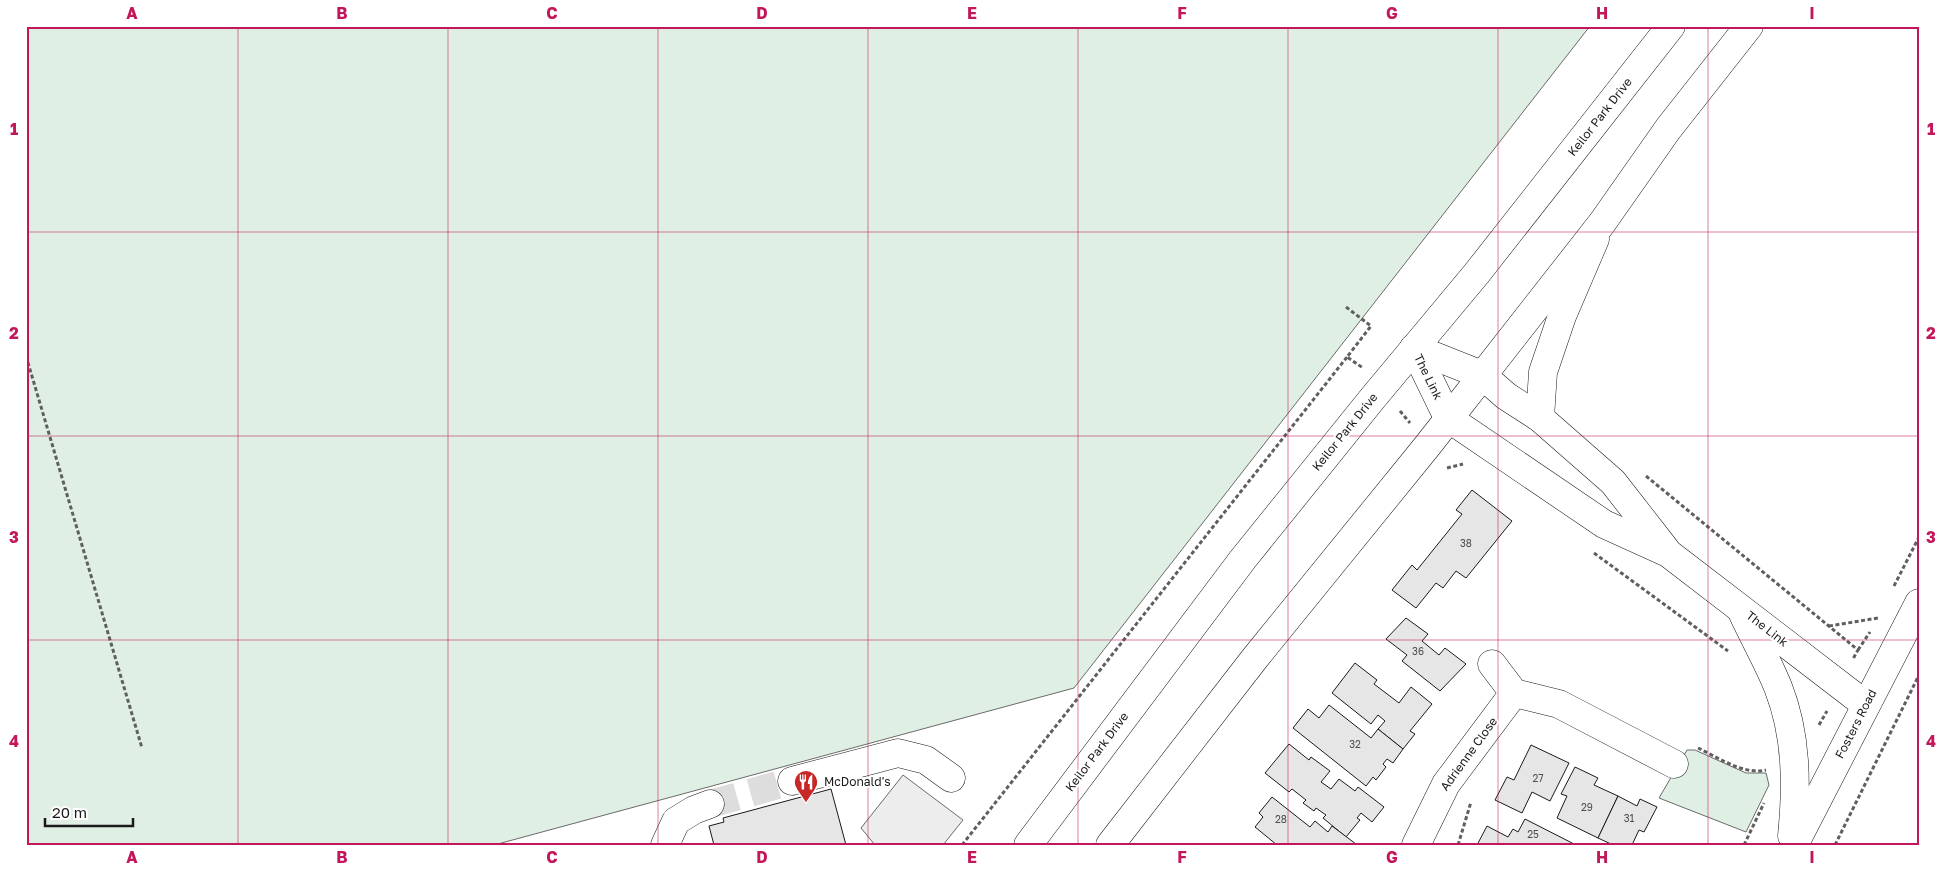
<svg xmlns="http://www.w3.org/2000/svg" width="1945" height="871" font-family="'Golos Text',sans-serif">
<rect width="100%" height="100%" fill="#fff"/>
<!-- green -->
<g fill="#e0efe3" stroke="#6a6a6a">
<polygon points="26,26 1590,26 1074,688 494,845 26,845"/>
<polygon points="1687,750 1695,750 1746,773 1766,773 1769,785 1746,832 1659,798"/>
</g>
<!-- parking -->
<polygon fill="#ededed" stroke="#6a6a6a" points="903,775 963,820 943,845 875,845 861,828"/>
<!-- building -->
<g fill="#e6e6e6" stroke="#1a1a1a">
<polygon points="1472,490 1512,521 1466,578 1456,571 1443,588 1436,583 1416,608 1392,590 1412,565 1417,570 1462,514 1456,510"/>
<polygon points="1406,618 1428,634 1422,641 1439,655 1445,648 1466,664 1440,691 1402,661 1407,655 1386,639"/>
<polygon points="1355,663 1377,680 1374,684 1399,703 1411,687 1432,704 1410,731 1415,734 1403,749 1378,729 1385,721 1378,715 1371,724 1332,693"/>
<polygon points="1329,705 1371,738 1378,729 1403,749 1393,763 1387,759 1383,764 1386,767 1376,780 1373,777 1366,786 1293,728 1308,709 1319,718"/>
<polygon points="1289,744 1309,760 1311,757 1330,771 1321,782 1331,789 1339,779 1355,791 1358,787 1384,807 1372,822 1361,813 1357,818 1360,820 1346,837 1323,818 1326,815 1316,808 1314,811 1303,803 1306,800 1292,789 1289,792 1265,773"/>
<polygon points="1531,745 1569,763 1550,801 1532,792 1522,813 1495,800 1507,777 1514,780"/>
<polygon points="1575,767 1598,778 1594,785 1618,796 1598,838 1557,818 1567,796 1561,794"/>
<polygon points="831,789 846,845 714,845 709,826 724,822 723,818"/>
<polygon points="1618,796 1637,806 1640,799 1657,807 1644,832 1639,830 1632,845 1613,845 1598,838"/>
<polygon points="1272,797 1310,827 1315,821 1328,832 1332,826 1356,844 1277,845 1255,827 1263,817 1259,813"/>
<polygon points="1525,819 1576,845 1477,845 1487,826 1508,837 1513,829 1518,832"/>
</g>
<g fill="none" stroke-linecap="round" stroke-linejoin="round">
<!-- minor-tunnel -->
<polyline stroke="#ddd" stroke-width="28" stroke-dasharray="28 14" stroke-linecap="butt" points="710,804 792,781"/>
<!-- minor casing -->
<g stroke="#1a1a1a" stroke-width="29">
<g id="minor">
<polyline points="1414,348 1448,418 1604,524 1668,553 1866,705"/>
<polyline points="1414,348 1482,375 1506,396 1540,418 1613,482 1666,550"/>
<polyline points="1540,418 1543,372 1562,316 1595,239"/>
<path d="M1743,614C1754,638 1768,662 1778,687C1797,735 1797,786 1792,836"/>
<polyline points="1492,664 1514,693 1559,704 1674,764"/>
<polyline points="792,781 898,753 926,760 951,778"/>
<polyline points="665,845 676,821 694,810 710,804"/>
<polyline points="1416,845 1446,784 1514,693"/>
<polyline points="1794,845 1919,603"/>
</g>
</g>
<!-- major casing -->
<g stroke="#1a1a1a" stroke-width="29">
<g id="major">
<polyline points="1028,845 1243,559 1372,399 1477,273 1671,26"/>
<polyline points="1110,845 1255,658 1428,445 1602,223 1668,129 1749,26"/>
</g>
</g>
<!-- path -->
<g stroke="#5f5f5f" stroke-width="3" stroke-dasharray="4 2.5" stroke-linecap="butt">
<polyline points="1346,307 1371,326 1347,357 1363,368"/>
<polyline points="26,356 142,748"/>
<polyline points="1400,411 1410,423"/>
<polyline points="1447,468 1463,464"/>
<polyline points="1646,476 1858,650 1853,659"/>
<polyline points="1594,553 1728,651"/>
<polyline points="1894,586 1919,537"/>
<polyline points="1829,626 1878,618"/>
<polyline points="1858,650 1870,632"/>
<polyline points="1819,725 1827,711"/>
<path d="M1698,748C1719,758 1743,775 1766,770"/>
<polyline points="962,845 1347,357"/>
<polyline points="1458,845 1471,802"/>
<polyline points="1744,845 1764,803"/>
<polyline points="1835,845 1919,675"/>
</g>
<!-- minor -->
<use href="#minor" stroke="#fff" stroke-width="28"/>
<!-- major -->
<use href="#major" stroke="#fff" stroke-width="28"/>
</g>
<!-- grid -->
<path fill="none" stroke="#c2185b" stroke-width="1" stroke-opacity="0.55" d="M238,26V845M448,26V845M658,26V845M868,26V845M1078,26V845M1288,26V845M1498,26V845M1708,26V845M26,232H1919M26,436H1919M26,640H1919"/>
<!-- icons -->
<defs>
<g id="restaurant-pin" transform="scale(1.25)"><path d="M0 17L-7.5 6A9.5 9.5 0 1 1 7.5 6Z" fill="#c62828" stroke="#fff"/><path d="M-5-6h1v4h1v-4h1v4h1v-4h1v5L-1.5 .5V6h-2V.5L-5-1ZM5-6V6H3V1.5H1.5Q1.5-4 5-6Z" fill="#fff"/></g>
</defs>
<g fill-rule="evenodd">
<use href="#restaurant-pin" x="806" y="782"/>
</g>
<g text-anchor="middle" stroke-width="4" stroke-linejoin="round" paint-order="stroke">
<!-- number labels -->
<g font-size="10" fill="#4d4d4d">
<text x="1466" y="547">38</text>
<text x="1418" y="655">36</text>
<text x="1355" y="748">32</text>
<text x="1538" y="782">27</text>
<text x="1587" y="811">29</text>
<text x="1629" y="822">31</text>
<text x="1281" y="823">28</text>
<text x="1533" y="838">25</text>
</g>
<!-- street labels -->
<g font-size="12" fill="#1a1a1a" stroke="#fff">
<text transform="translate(1600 117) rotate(-52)" y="4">Keilor Park Drive</text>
<text transform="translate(1428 377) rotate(64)" y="4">The Link</text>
<text transform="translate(1345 432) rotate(-51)" y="4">Keilor Park Drive</text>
<text transform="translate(1767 629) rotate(38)" y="4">The Link</text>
<text transform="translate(1856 724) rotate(-63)" y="4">Fosters Road</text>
<text transform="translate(1097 752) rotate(-53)" y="4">Keilor Park Drive</text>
<text transform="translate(1469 754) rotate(-54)" y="4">Adrienne Close</text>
</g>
<!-- poi labels -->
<g font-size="12" fill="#1a1a1a" stroke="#fff" text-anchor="start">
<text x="824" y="786">McDonald's</text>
</g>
</g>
<!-- border -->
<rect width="1945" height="871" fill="none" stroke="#ffffff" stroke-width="55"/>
<!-- scale -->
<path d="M45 818v8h88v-8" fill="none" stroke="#1a1a1a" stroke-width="2.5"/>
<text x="52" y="818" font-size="15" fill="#1a1a1a" stroke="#ffffff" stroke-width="4" paint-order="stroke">20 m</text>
<rect x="28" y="28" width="1890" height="816" fill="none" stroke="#c2185b" stroke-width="2"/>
<g font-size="16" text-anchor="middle" font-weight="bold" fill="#c2185b">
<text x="132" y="19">A</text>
<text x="342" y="19">B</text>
<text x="552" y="19">C</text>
<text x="762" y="19">D</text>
<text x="972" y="19">E</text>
<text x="1182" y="19">F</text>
<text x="1392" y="19">G</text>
<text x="1602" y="19">H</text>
<text x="1812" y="19">I</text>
<text x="14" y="135">1</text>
<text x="1931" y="135">1</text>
<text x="14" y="339">2</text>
<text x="1931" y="339">2</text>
<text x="14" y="543">3</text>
<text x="1931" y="543">3</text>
<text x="14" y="747">4</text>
<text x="1931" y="747">4</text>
<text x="132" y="863">A</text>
<text x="342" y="863">B</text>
<text x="552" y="863">C</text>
<text x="762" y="863">D</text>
<text x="972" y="863">E</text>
<text x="1182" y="863">F</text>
<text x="1392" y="863">G</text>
<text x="1602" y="863">H</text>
<text x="1812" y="863">I</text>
</g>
</svg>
